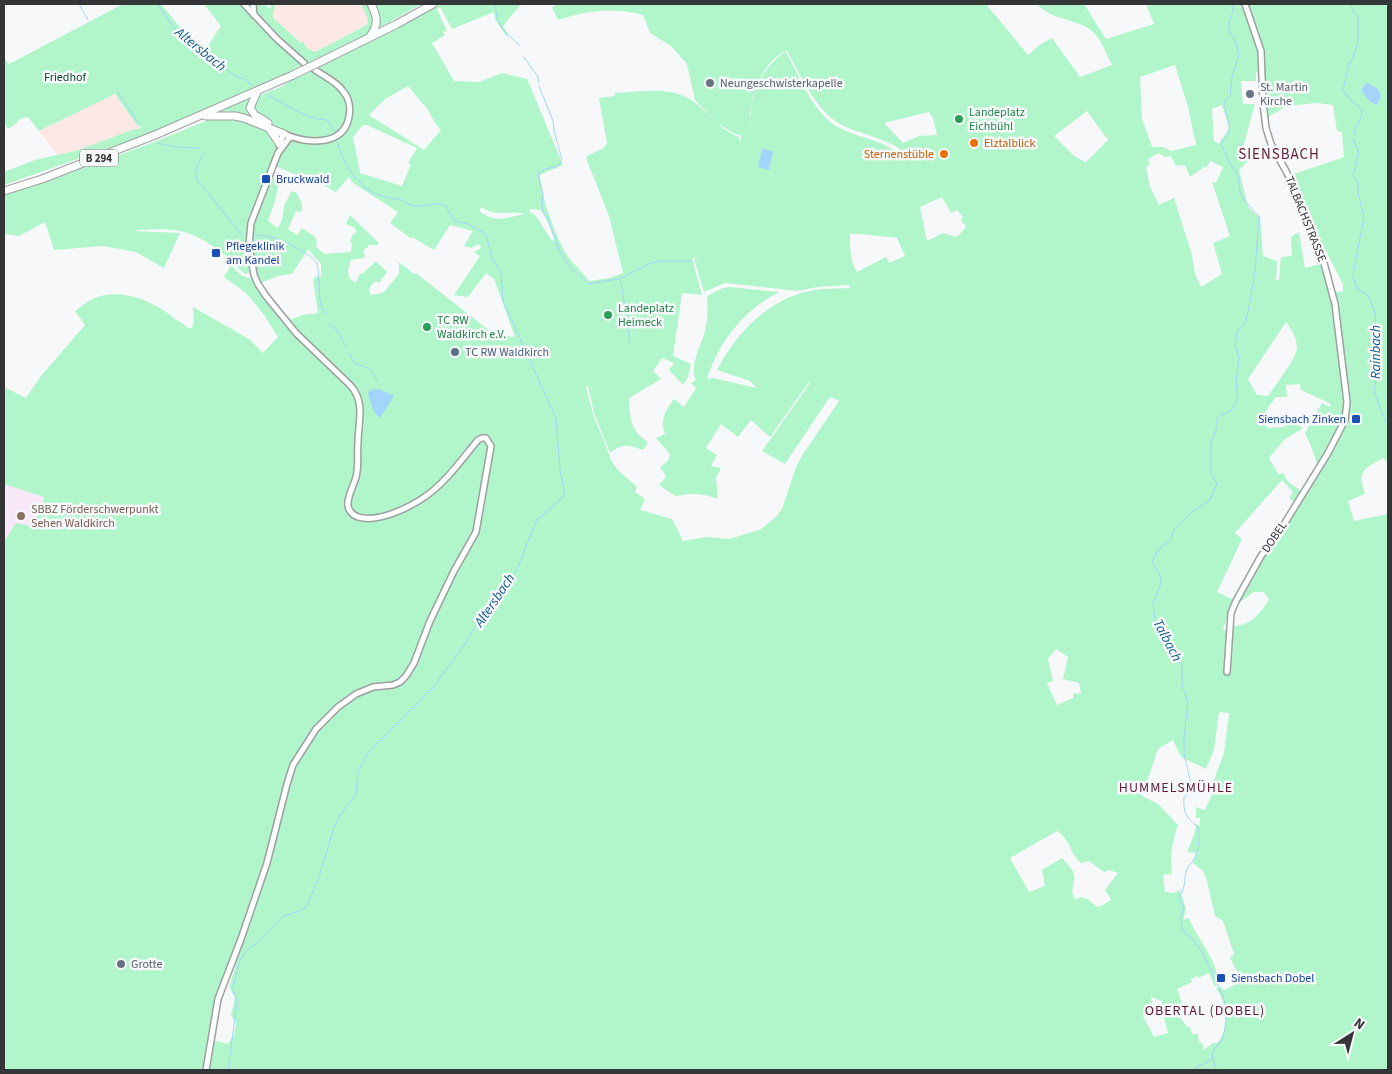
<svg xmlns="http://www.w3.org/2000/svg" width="1392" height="1074" font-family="'Source Sans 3',sans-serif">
<rect width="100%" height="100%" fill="#f6f8fa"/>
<!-- industrial -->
<g fill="#fee8e5">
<polygon points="275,4 361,4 367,17 368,23 365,26 315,52 307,48 303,42 301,43 273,18"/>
<polygon points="115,94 137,125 141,126 139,129 135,129 105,141 58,156 39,131"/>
</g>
<!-- education -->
<polygon fill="#f9e8fa" points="4,484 44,496 42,508 31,526 4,542"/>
<!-- green -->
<g fill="#b1f6cb" fill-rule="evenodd">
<polygon points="123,4 161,4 186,35 204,48 209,47 210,43 221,26 204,4 266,4 267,7 271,8 271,4 275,4 273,18 301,43 303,42 307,48 315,52 365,26 368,23 367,17 361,4 421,4 376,30 304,65 165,127 112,147 4,185 4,172 35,160 75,151 135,129 139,129 141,126 137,125 115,94 39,131 28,117 19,119 17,123 8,129 4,122 4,58 9,64"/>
<path d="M441,4H521L503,26L508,34L506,36L495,19L494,12L452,29L440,7L437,9L447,31L443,32L445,35L432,43L454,81L479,82L502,73L527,79L563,165L540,175C539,190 557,241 567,255C573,264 583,272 589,281L610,278L623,273L609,216L586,158L587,156L604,148L607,143L599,98L615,96L614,93C640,92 672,85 694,102C711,114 718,129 739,137L740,143L741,136L733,133L717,123L695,100L687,64L671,46L650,33L643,15C612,7 589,10 558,20L552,8L556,4H986L1028,55L1041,44L1052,38L1080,77L1112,65C1107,55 1102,42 1095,34C1081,18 1052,22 1037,4H1084L1106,39L1154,24L1146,4H1388V463L1383,458C1364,469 1357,470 1365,494L1348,501L1354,521L1388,514V1070H4V542L16,523L31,526L42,508L44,497L4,484V387L26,398L41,376L85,325L75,311C84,304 94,296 106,295C130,291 158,304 175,319C179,322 184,323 188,328H192L194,321L193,307L249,339L263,353L278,337L265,316L246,293L224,277L231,265L241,275L254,280L258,284L287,321L303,315L318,313L313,280L316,276L321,277V264L308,249L292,274L278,276L261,283L255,272L250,246L246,245L250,272L246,274C238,270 233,262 226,256C191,229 179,228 136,230L135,227L136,231L180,233L164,268L136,252L103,246L54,250L45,222L19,236L4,234L5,225L4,224V194L34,186L149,144L206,121L215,114L251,97V99L283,86L296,77L297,78L308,73ZM787,51C802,77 816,114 846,127C865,135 890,140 906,153C896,153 887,145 878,142C865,137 850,134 838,127C812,112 800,77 786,52C775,56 760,77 756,88C750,100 751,114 749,127C748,103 762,59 787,51ZM1175,65L1188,107L1196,145L1171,151L1163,147H1152L1142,119L1140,77ZM1256,72H1264L1266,118L1287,106L1316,103L1333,105L1337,131L1342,132L1344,157L1291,175L1315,232L1322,252L1326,251L1343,284V292L1331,291L1324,263L1305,268L1299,232L1291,237L1292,256L1281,257L1279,280H1276L1277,261L1263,256L1260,215L1257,216L1248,207L1239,170L1248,161L1242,151L1255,104H1243L1241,81H1256ZM1366,84L1375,88L1373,104L1362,92L1361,88ZM408,86L428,110L435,123L441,130L424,150L369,115L385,99ZM1222,105L1229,126C1228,133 1222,137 1219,144L1214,141L1212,109ZM1087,111L1108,140L1086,162L1074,156L1054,136ZM929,112L933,118L937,135L919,136L903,143L884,123ZM363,125H367L417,148L408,163L411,164L402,186L360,173L353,137ZM1159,153L1165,157L1171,156L1176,166L1185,165L1190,177L1204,167L1206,168L1210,161L1223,167L1216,183L1212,182L1230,236L1213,243L1222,274L1201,287L1195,274L1192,255L1174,198L1159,205L1150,187L1146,167L1150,165L1148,159ZM271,164L315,183L316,181L336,192L349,177L353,183L398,212L390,223L410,238L412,237L434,250L450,225L473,231L464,246L471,248L479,244L481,248L474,252L480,256L454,295L468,297L486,273L494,279L515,337L506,336L501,340L416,273L414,274L399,262V274L383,293L371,295L369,290L371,285L376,281L379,283L387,272L378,263L375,262L362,274L360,273L356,283L349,278L348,270L351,260L364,258L365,255L363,252L369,245H377L379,243L350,215L346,224L355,228L356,231L355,235L353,234L350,242L352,243L351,252L325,254L316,247L317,241L314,236L302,228L297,235L288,229L296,211L301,212C304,204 300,200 297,193L291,191C290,197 285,201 284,207C282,218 284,217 278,228L268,221L275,201L278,187L281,183L292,182L293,181L281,175H276L272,180L255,220L250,219ZM942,197L951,213L957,210L963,217L961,220L966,227L957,237L943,233L927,241L920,207ZM482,207C496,218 509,210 525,214C507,217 497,224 479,211ZM530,209L541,210L548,222L555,240L552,241L536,216L529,211ZM850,234H861L897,238L905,256L889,263L886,257L857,272C850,262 850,247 850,234ZM692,258H701L694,259L704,292L725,283L797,291L818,287L850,285L849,288C838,289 826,288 815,290C770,297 737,332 717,370L750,381L757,388L713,378L707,379C719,341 744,310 779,292L730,287L723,288L707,296C708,308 708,319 705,331C701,346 689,365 696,380L691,383L696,388L684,407L674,399C666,410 659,420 665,434L656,438L670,454L668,461L660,467L666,477L659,485L675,496C692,493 702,493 718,499L716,478L721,468L711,466L717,455L706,448L721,424L738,437L751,420L770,437L809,382L810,383L762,451L785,464L830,397L839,401L803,454L796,467L782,509L777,516L761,529L730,539L707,537L683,541L672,519L640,510L645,499L635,492L637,487L617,469L612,462L593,414L586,387L588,386L594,413L610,453C624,443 627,445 643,450L648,442C630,430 630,418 629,398L661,379L653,371L662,358L674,363L669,370L683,385L688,377L691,364L673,356L682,293L702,295ZM1286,322C1291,329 1297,338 1297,348C1297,357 1274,387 1268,396L1257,395L1248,379ZM1300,384L1301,390L1331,404L1329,407L1322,403L1305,433L1313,451L1318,467L1303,492L1288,482L1283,473L1278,474L1269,458L1284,440L1302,429L1296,419L1283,427L1268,428L1262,420L1267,409L1276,397H1287L1286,385ZM1282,480L1293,492L1289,498L1295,503L1279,530L1248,573L1234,600L1217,592L1242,539L1235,533ZM1254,592H1263L1269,599C1260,615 1249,627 1230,626V630H1223L1228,614L1231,615L1233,607ZM1056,649L1068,657L1063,679L1079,683L1081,693L1073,694V698L1057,705L1047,683L1053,681L1048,659ZM1219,712L1229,713L1224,753L1212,785L1215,787L1205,810L1196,807V818H1200V826L1196,824L1194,835L1187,852L1196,853L1193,863L1203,871L1207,881L1215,916L1223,921L1234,954L1230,958L1242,981L1224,990H1223L1220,986L1216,989C1227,1000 1229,1033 1217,1043H1213L1204,1050L1202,1043H1199L1198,1034H1192L1190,1027H1187L1178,1014L1177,1005L1183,1006L1177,989L1192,982L1191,979L1197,976L1198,978L1209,973L1215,987C1226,970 1194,935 1189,918L1183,920L1186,909L1180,890L1173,893L1165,892L1163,875L1172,874C1170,856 1172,842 1178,825L1158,804L1142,796L1158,749L1173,740L1181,757L1206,769L1214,750ZM1057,831C1064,836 1070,844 1072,852C1074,856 1078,860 1081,863L1089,861L1104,872L1109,870L1118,873L1105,890L1111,900L1101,906L1097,907L1088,899L1080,897L1076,900C1068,891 1076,884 1074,874C1072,867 1066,863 1062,858L1042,870L1045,886L1029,892L1010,858ZM241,939H248L244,940L234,961L236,965L229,987L235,997L231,1016L236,1022L234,1035L228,1044L213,1040L216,999ZM1151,997L1162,1001V1010L1168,1033L1154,1037L1143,1016L1153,1008Z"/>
</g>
<!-- water -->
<g fill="#a3d4fb">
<polygon points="1368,83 1378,89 1381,96 1377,105 1369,101 1361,90 1364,85"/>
<polygon points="762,149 773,151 769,170 758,167"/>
<polygon points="379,389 394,396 380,418 374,412 368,394 370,390"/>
</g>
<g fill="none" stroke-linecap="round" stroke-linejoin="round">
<!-- stream -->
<g stroke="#a3d4fb" stroke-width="1">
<polyline points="79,4 88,20"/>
<polyline points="157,4 174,28 208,52 231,73 238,77 245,79 253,86"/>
<path d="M495,4C497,28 503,30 520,46"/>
<path d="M1351,4L1352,10L1358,16V42L1353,58L1349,64L1343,90L1350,100L1362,109C1363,118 1356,124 1354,134"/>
<polyline points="523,56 538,77 539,83"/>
<polyline points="539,86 553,121 554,130 562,160 558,166 545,169 538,174 543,194 542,209 547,218 560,252 568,265 585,281"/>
<polyline points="117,91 139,124"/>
<path d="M268,95C287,105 305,119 327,120L335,131"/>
<polyline points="1353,139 1359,153 1353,176 1358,182 1358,193 1364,217 1353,275 1357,289 1368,295 1375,313 1377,335 1376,353 1378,363 1374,392 1385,420 1388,424"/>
<polyline points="157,143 175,147 199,148"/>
<polyline points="203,154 195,172 197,180 243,236"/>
<path d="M254,235C261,236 268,236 274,238C284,241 314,255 317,264C320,276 318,288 320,300C320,305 323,310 325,314"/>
<polyline points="619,279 651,263 660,261 692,261"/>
<polyline points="588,284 618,279 621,282 630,342"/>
<path d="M329,323C338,329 341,338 346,347"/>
<polyline points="349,353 354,363 370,369 378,381"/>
<path d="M228,1070L237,1002L233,988L240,960L247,950L258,942L282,917L302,910L307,906L319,877L334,827L341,814L356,794L358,772L368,753L431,690L465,644L487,607L509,583L518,567L536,521L564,496V490L560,470L556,418L503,301L501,271L492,259L486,234L468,224L454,221L446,206C429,199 417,214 400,199C365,198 347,173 337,142"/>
<polyline points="1192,1070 1213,1059"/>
<path d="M1216,1070L1212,1055L1213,1051L1221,1041L1225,1030L1227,1010L1224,999L1203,953L1194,941L1182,930L1181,916L1184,908L1179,896C1188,885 1182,878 1188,867C1189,865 1192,863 1193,861C1198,853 1201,835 1198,827C1186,818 1183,812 1184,797L1187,795L1191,784L1184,754V737L1188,703L1182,684V665L1155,620L1153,604L1161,583V577L1152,562L1158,550L1171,539L1174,529L1192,512L1210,500L1217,484L1211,473V442L1217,428V419L1219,416L1231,411L1238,398L1236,382L1239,358L1235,345L1237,332L1246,321L1251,296L1255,271L1259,219L1258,216L1246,202L1242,196L1240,191L1238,175L1230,164L1221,144L1230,130L1224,103L1225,100L1230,96L1232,77L1239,55L1236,43L1229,31V22L1233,11L1232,4"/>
</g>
<!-- tertiary casing -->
<g stroke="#9d9fa1" stroke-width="8">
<g id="tertiary">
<polyline points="244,4 277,39 304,63"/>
<polyline points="253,4 254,15"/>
<path d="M279,145L284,134C305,143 343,148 349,117C351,108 349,98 343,91C337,82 324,76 315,70"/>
<polyline points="1227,672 1231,613 1236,601 1261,556 1278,534 1328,453 1345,420 1347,402 1335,304 1324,263 1308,218 1287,173 1271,144 1266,128 1263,103 1261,51 1245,4"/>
<path d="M206,1070L218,999L241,939L267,863L287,784L293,765L316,729L338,707L356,694L373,687L393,685L400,682L406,676L414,663L430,621L454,571L476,532L491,446L486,438H482L478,440C462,459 446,482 426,496C409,508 378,523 358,517C352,515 347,509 348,503C348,495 354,485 356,477C359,466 357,455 358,443C358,422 366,402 350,385L296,333L266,296L258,284L254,275L249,245L251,223L278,153L290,137"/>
</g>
</g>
<!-- trunk casing -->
<g stroke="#9d9fa1" stroke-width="9">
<g id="trunk">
<path d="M371,4C377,16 379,24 371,35"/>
<polyline points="324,60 397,24 433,4"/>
<polyline points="257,92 250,108 255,115 268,123"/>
<polyline points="206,116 235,116 244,118 284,134"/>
<polyline points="269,128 279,143"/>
<polyline points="4,191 42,179 155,135 293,75"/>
</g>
</g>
<!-- tertiary -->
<use href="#tertiary" stroke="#fff" stroke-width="5"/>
<!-- trunk -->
<use href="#trunk" stroke="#fff" stroke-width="7"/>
<!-- trunk-bridge casing -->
<g stroke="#9d9fa1" stroke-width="9" stroke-linecap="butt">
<polyline id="trunk-bridge" points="293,75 324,60"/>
</g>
<!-- trunk-bridge -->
<use href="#trunk-bridge" stroke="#fff" stroke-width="7"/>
</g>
<!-- markers -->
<g fill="#6b7280" stroke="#f6f8fa" stroke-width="2">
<circle cx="710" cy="83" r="5"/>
<circle cx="1250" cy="94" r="5"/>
<circle cx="121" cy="964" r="5"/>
</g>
<g fill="#2e9e5b" stroke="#f6f8fa" stroke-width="2">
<circle cx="959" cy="119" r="5"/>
<circle cx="608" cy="315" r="5"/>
<circle cx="427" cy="327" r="5"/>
</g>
<g fill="#e8710a" stroke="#f6f8fa" stroke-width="2">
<circle cx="974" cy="143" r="5"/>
<circle cx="944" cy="154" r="5"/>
</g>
<g fill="#1a4fb4" stroke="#f6f8fa" stroke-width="2">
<rect x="261" y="174" width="10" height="10" rx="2.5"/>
<rect x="211" y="248" width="10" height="10" rx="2.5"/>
<rect x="1351" y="414" width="10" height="10" rx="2.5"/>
<rect x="1216" y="973" width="10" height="10" rx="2.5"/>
</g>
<circle fill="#5c6f8a" stroke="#f6f8fa" stroke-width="2" cx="455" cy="352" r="5"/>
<circle fill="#8d6e63" stroke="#f6f8fa" stroke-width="2" cx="21" cy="516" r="5"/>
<g text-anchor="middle" stroke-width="5" stroke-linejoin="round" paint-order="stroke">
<!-- shield labels -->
<rect fill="#f6f8fa" stroke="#6e7071" stroke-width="1" x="80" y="149.5" width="38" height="17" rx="4"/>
<g font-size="11" font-weight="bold" fill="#343536">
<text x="99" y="162">B 294</text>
</g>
<!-- park labels -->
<g font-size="12" fill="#10472b" stroke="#f6f8fa">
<text x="65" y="81">Friedhof</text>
</g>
<!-- worship labels -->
<g font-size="12" fill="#5b616d" stroke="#f6f8fa" text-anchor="start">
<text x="720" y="87">Neungeschwisterkapelle</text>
<text x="1260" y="91">St. Martin<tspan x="1260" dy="14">Kirche</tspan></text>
<text x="131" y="968">Grotte</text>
</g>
<!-- leisure labels -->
<g font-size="12" fill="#27864d" stroke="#f6f8fa" text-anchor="start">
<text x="969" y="116">Landeplatz<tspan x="969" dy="14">Eichbühl</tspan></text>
<text x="618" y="312">Landeplatz<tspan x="618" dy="14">Heimeck</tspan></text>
<text x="437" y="324">TC RW<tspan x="437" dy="14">Waldkirch e.V.</tspan></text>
</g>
<!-- food labels -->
<g font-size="12" fill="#c56008" stroke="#f6f8fa" text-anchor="start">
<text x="984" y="147">Elztalblick</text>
<text x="934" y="158" text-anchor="end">Sternenstüble</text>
</g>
<!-- transit labels -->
<g font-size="12" fill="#164399" stroke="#f6f8fa" text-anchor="start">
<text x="276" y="183">Bruckwald</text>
<text x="226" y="250">Pflegeklinik<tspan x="226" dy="14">am Kandel</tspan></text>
<text x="1346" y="423" text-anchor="end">Siensbach Zinken</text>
<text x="1231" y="982">Siensbach Dobel</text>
</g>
<!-- street labels -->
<g font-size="12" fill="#343536" stroke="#f6f8fa">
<text transform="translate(1306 219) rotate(68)" y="4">TALBACHSTRASSE</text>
<text transform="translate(1274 537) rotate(-56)" y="4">DOBEL</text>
</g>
<!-- service labels -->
<g font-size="12" fill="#4e5e75" stroke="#f6f8fa" text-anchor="start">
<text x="465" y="356">TC RW Waldkirch</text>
</g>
<!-- education labels -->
<g font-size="12" fill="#785e54" stroke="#f6f8fa" text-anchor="start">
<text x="31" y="513">SBBZ Förderschwerpunkt<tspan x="31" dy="14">Sehen Waldkirch</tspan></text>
</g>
<!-- water labels -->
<g font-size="14" font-style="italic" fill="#145a88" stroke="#f6f8fa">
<text transform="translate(201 49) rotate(39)" y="5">Altersbach</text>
<text transform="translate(1375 352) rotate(-90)" y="5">Rainbach</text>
<text transform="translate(494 600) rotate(-56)" y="5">Altersbach</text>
<text transform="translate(1168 640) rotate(62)" y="5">Talbach</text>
</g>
<!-- neighbourhood labels -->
<g font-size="14" letter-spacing="1" fill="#5f1d39" stroke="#f6f8fa">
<text x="1176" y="792">HUMMELSMÜHLE</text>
<text x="1205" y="1015">OBERTAL (DOBEL)</text>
</g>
<!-- quarter labels -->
<g font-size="15" letter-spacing="1" fill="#5f1d39" stroke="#f6f8fa">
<text x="1279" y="159">SIENSBACH</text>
</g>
</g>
<!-- border -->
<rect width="1392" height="1074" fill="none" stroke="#343536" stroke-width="10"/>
<!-- north arrow -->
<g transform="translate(1352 1034) rotate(36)" stroke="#f6f8fa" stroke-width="4" paint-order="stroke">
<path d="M0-4L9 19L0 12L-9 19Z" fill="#343536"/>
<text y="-8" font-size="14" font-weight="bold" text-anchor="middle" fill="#343536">N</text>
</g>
</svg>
